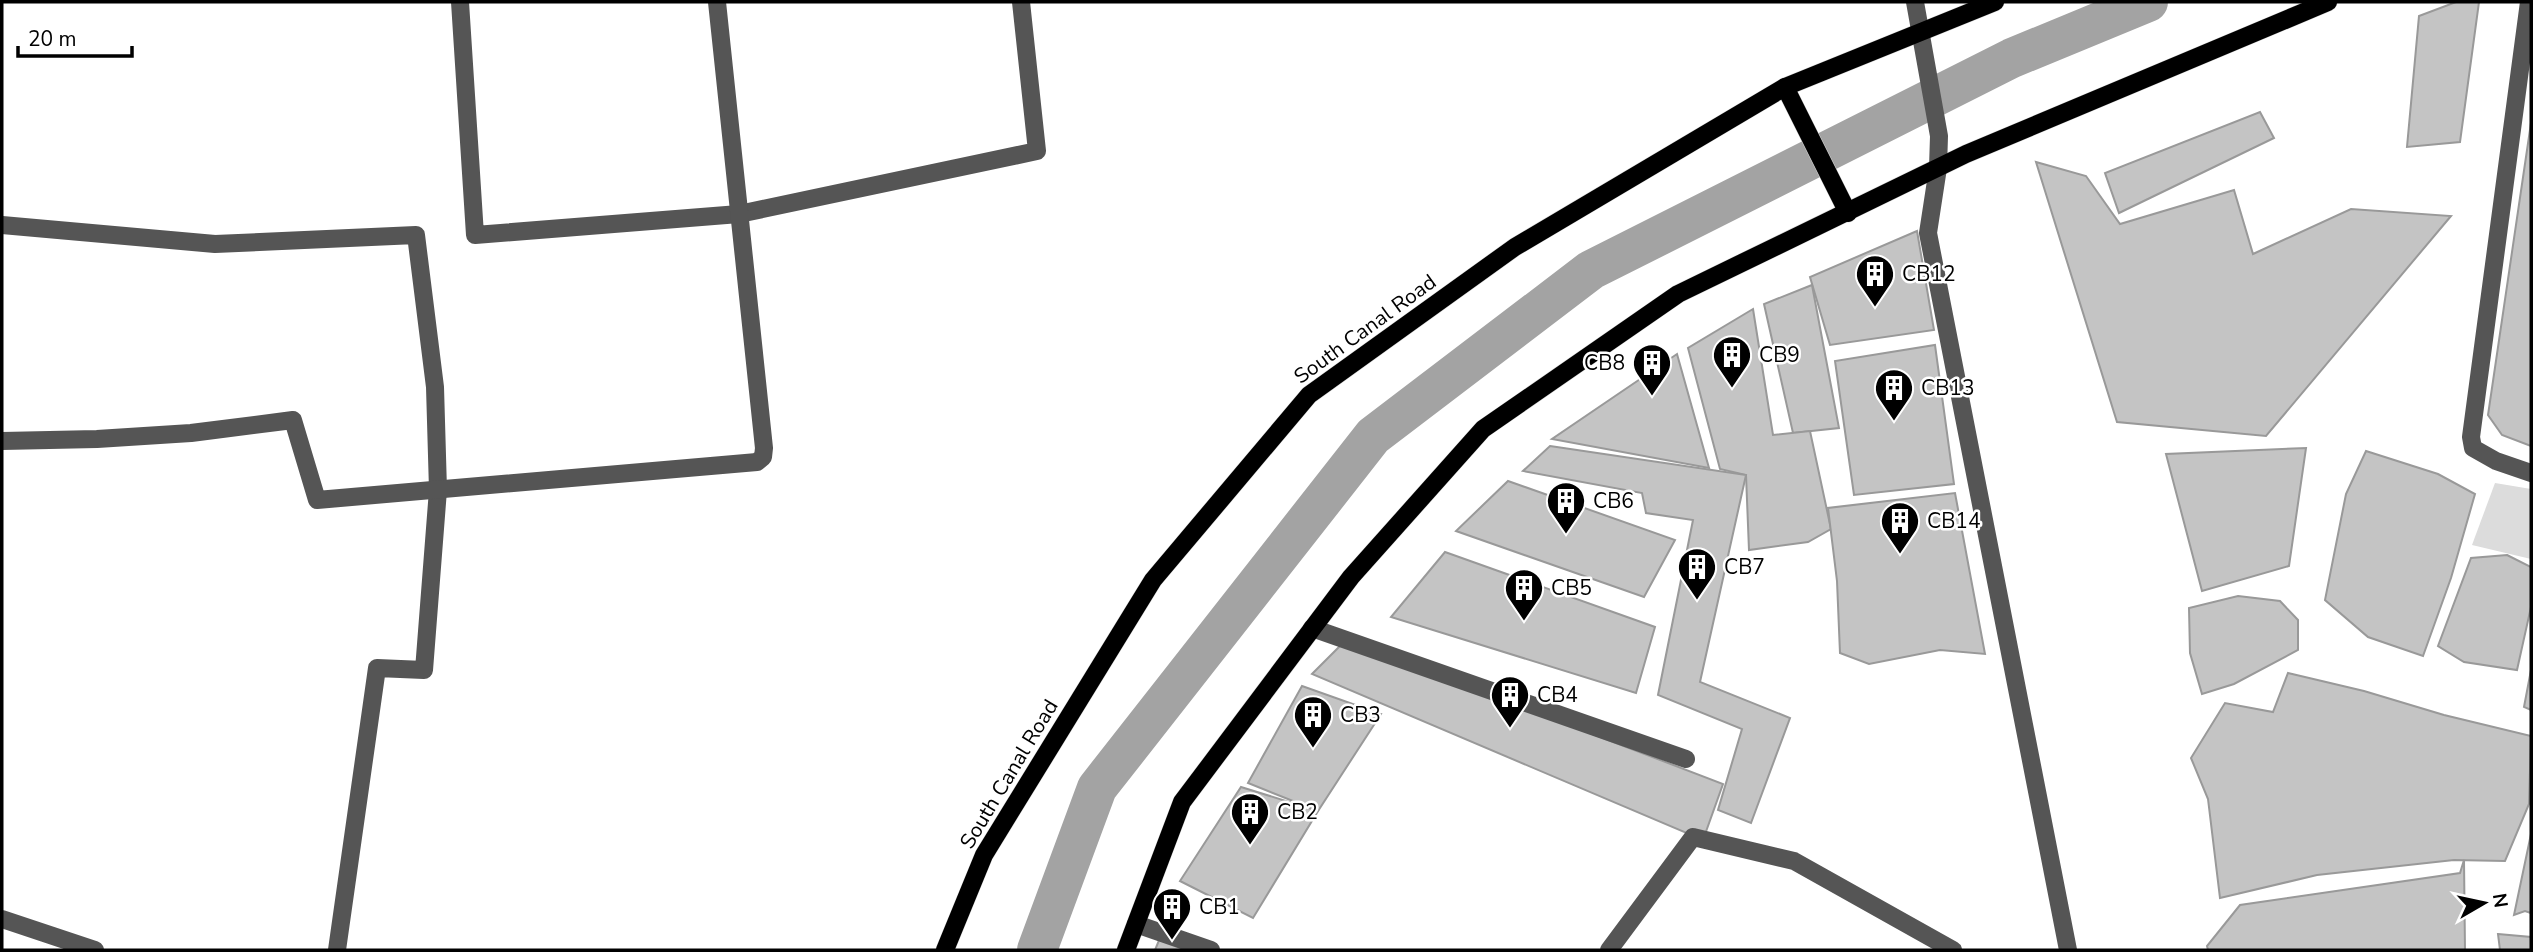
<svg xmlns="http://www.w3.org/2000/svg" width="2533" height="952" font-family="'Nunito Sans',sans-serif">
<rect width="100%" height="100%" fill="#fff"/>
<!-- green -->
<polygon fill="#dcdcdc" points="2495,483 2531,489 2531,559 2472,545"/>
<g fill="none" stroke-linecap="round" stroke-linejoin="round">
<!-- canal -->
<polyline stroke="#a3a3a3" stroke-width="40" points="1037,950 1097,788 1373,436 1591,270 2012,58 2148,2"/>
</g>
<!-- building -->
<g fill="#c4c4c4" stroke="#999" stroke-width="2">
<polygon points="2456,2 2479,2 2460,142 2407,147 2419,16"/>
<polygon points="2260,112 2274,138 2119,213 2105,173"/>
<polygon points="2531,123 2531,446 2502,435 2488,415"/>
<polygon points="2036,162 2086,176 2120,224 2234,190 2253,254 2351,209 2451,216 2266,436 2117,422"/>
<polygon points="1917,231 1934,330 1830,345 1810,277"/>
<polygon points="1812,285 1839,428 1793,433 1764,304"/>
<polygon points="1753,309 1773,435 1810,431 1831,529 1808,542 1749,550 1746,475 1720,469 1688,348"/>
<polygon points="1935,345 1954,484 1854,495 1835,361"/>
<polygon points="1677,354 1709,468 1552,439"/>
<polygon points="1550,446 1746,475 1700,682 1790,718 1751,823 1718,810 1742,729 1658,695 1693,520 1646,513 1642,493 1523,471"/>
<polygon points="2306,448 2289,566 2202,591 2166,454"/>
<polygon points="2366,451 2438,474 2475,494 2451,578 2423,656 2368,637 2325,600 2346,494"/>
<polygon points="1508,481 1675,540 1644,597 1456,531"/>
<polygon points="1955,493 1985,654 1940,650 1869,664 1840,653 1837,581 1828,508"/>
<polygon points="1445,552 1655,627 1636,693 1391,617"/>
<polygon points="2507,555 2531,567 2531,607 2517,670 2464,662 2438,646 2471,558"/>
<polygon points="2238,596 2280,601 2298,620 2298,650 2234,684 2202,694 2190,653 2189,608"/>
<polygon points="1346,640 1723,784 1703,840 1312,674"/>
<polygon points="2531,670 2531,710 2524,707"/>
<polygon points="2288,673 2364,691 2444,715 2531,736 2529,804 2505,861 2454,860 2317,875 2220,898 2208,799 2191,758 2225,703 2273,712"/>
<polygon points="1302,686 1381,714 1318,811 1248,783"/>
<polygon points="1241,787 1318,811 1253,918 1180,881"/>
<polygon points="2531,834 2531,913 2525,911 2514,915"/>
<polygon points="2464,860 2465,950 2208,950 2207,946 2240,905 2460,873"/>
<polygon points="1162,933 1209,950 1155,950"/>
<polygon points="2498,934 2531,937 2531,950 2500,950"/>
</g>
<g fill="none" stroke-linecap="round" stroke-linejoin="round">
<!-- major casing -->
<g stroke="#dbdbdb" stroke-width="19">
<g id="major">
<polyline points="1785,87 1848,213"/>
<polyline points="945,950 984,855 1153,580 1309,395 1515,247 1785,87 1995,2"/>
<polyline points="1126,950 1182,802 1351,577 1483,429 1678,294 1966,154 2328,2"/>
</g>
</g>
<!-- minor -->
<g stroke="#555" stroke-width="18">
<polyline points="460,2 475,235 739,214 1037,151 1021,2"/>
<polyline points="1915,2 1939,136 1938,168 1928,233 2068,950"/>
<polyline points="2529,2 2471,437 2473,448 2496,461 2531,473"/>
<polyline points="2,225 215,244 416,235 435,387 438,490 424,670 377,668 337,950"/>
<polyline points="2,441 97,439 191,433 293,420 317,500 757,462 763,457 764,448 717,2"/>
<polyline points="1312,628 1686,759"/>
<polyline points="2,919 95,950"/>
<polyline points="1136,924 1211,950"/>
<polyline points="1609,950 1693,837 1794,861 1953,950"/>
</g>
<!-- major -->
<use href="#major" stroke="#000" stroke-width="18"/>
</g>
<!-- icons -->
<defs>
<g id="building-pin" transform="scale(2.0125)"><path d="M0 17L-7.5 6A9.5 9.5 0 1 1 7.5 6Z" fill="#000" stroke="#fff"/><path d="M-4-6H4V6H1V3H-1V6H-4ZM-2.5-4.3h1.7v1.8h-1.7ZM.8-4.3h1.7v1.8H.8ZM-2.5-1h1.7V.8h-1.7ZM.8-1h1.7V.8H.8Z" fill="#fff"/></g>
</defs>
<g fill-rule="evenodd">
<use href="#building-pin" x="1875" y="274"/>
<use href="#building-pin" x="1732" y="355"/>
<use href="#building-pin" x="1652" y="363"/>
<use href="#building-pin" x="1894" y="388"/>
<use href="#building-pin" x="1566" y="501"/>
<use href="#building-pin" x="1900" y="521"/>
<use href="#building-pin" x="1697" y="567"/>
<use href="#building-pin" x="1524" y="588"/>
<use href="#building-pin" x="1510" y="695"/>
<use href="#building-pin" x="1313" y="715"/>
<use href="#building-pin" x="1250" y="812"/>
<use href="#building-pin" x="1172" y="907"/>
</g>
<g text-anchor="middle" stroke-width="5" stroke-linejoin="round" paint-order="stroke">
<!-- poi labels -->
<g font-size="21" fill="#000" stroke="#fff" text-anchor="start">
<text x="1902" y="281">CB12</text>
<text x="1759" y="362">CB9</text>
<text x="1625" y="370" text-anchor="end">CB8</text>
<text x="1921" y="395">CB13</text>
<text x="1593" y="508">CB6</text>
<text x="1927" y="528">CB14</text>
<text x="1724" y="574">CB7</text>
<text x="1551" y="595">CB5</text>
<text x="1537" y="702">CB4</text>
<text x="1340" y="722">CB3</text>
<text x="1277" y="819">CB2</text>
<text x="1199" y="914">CB1</text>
</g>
<!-- street labels -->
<g font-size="21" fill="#000" stroke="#fff">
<text transform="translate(1365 329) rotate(-36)" y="7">South Canal Road</text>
<text transform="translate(1009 774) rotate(-59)" y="7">South Canal Road</text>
</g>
</g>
<!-- border -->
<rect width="2533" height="952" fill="none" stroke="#000000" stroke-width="7"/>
<!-- north arrow -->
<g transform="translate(2484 903) rotate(81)" stroke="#ffffff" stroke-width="5" paint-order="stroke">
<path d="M0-5L12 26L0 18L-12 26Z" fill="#000000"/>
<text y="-10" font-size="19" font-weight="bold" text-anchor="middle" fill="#000000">N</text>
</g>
<!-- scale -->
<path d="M18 46v10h114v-10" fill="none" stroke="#000000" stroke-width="3.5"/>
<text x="28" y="46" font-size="21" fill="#000000" stroke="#ffffff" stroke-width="5" paint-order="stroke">20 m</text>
</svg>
